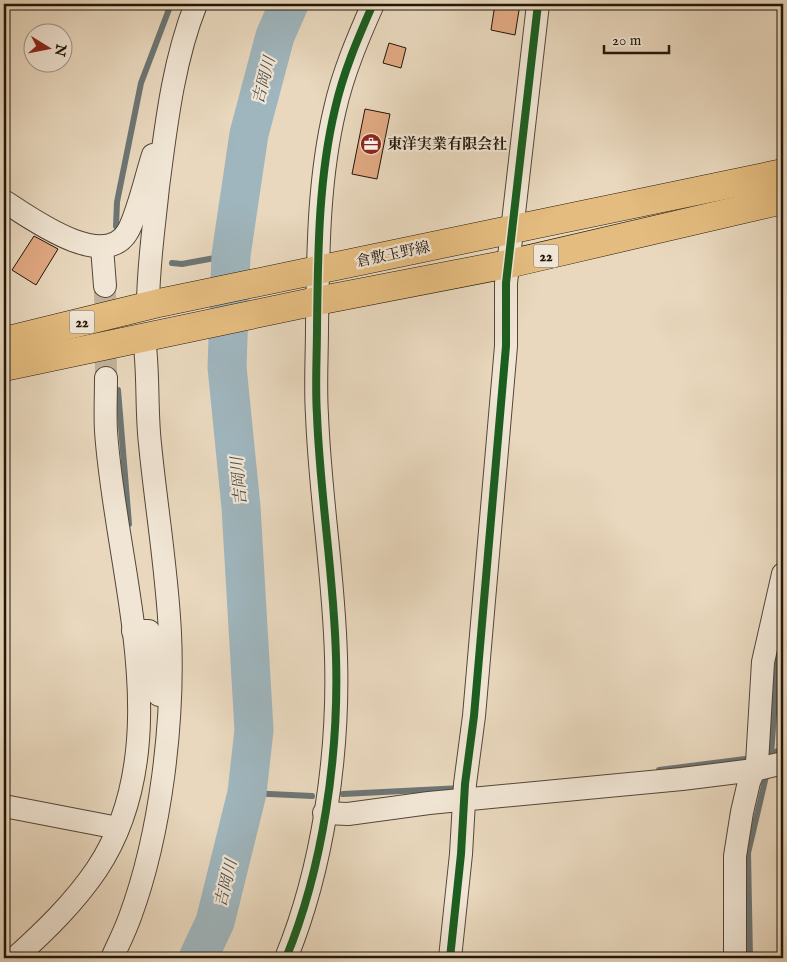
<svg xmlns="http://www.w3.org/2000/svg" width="787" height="962" font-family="'IM FELL English','Noto Serif JP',serif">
<rect width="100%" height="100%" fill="#e9d8be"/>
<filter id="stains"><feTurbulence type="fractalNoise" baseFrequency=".004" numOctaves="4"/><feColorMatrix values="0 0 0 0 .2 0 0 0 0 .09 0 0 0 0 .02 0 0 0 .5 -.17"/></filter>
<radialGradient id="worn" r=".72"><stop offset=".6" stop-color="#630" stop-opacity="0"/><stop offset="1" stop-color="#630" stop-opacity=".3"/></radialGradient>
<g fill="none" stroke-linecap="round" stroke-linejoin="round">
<!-- stream -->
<g stroke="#6d7675" stroke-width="6">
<polyline points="116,226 117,202 141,83 171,4"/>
<polyline points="172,263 182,264 231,255"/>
<polyline points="118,390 129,524"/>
<polyline points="762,755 783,750"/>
<polyline points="771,755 778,658 783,632"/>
<polyline points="659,770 753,758"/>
<polyline points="247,793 312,796"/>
<polyline points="343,794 462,788"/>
<polyline points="750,958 748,853 767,772"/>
</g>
<!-- river -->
<polyline stroke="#9fb6be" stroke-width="39" points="198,958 215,922 247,793 254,730 241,507 227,367 231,255 249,134 275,36 289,4"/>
</g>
<!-- building -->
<g fill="#e2aa84" stroke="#221608">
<polygon points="495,4 520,4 515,35 491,30"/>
<polygon points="389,43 406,48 401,68 383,63"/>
<polygon points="365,109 390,114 377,179 352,174"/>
<polygon points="34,236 58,249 36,285 12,270"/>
</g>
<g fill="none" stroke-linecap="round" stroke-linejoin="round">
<!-- minor-tunnel -->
<polyline stroke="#c1b19a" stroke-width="22" stroke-dasharray="22 11" stroke-linecap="butt" points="105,286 106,378"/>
<!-- minor casing -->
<g stroke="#544636" stroke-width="24">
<g id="minor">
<path d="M4,201C29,217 105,273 128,231C138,213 146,176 153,155"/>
<polyline points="102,247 105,286"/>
<path d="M148,306C148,266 154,227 158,187C166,126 173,62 196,4"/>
<polyline points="133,631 149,631 159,695"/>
<polyline points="4,806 118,828"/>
<polyline points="324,813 348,814 429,803 682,779 754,770 783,763"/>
<path d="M15,958C45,931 74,903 97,869C181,742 115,570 106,431C105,414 106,396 106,378"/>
<path d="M112,958C118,945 125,931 130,917C161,833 174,721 170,633C167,570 156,506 150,444C146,409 149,373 144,338"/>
<path d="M286,958C323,868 339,755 336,657C334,576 320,496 317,415C315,386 317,356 317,327C318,255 318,180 335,109C343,73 358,38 373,4"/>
<polyline points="450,958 461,854 465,784 474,716 506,346 506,283 538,4"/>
<polyline points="735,958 735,856 742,812 749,782 757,763 763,662 783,574"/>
</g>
</g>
<!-- major casing -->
<g stroke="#221608" stroke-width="29">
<g id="major">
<polyline points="4,341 159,303 783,173"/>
<polyline points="4,367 317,301 508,264 783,200"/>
</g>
</g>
<!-- minor -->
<use href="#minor" stroke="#f1e6d5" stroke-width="22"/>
<!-- major -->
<use href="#major" stroke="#e4bc7f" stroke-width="28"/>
<!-- cycleway casing -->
<g stroke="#f1e6d5" stroke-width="11">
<g id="cycleway">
<path d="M286,958C323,868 339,755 336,657C334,576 320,496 317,415C315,386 317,356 317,327C318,255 318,180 335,109C343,73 358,38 373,4"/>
<polyline points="450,958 461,854 465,784 474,716 506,346 506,283 538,4"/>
</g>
</g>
<!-- cycleway -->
<use href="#cycleway" stroke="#1b5e20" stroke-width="8"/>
</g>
<!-- icons -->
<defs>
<g id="office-disc" transform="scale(1.125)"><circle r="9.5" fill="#8f2418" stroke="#f1e6d5"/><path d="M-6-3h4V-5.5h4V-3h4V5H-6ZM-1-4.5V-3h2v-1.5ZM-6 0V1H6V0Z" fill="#fff"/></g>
</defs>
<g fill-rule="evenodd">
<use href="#office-disc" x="371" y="144"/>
</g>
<g text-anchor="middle" stroke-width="4.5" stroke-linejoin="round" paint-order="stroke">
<!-- shield labels -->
<g fill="#f1e6d5" stroke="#605446" stroke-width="1">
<rect x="533.5" y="244.5" width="25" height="23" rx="4"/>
<rect x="69.5" y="310.5" width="25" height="23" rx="4"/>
</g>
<g font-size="14" font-weight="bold" fill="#221608">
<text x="546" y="261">22</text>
<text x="82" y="327">22</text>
</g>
<!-- poi labels -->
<g font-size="15" font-weight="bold" fill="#221608" stroke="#f1e6d5" text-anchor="start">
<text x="387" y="149">東洋実業有限会社</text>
</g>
<!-- street labels -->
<g font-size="15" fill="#221608" stroke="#f1e6d5">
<text transform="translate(393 254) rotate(-12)" y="5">倉敷玉野線</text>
</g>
<!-- water labels -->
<g font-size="16" font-style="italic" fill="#4e4e48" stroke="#f1e6d5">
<text transform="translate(263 80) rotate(-75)" y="6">吉岡川</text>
<text transform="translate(238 481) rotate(-95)" y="6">吉岡川</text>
<text transform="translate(225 883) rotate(-76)" y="6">吉岡川</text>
</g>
</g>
<!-- margin -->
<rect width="787" height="962" fill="none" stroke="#e9d8be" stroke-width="20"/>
<rect x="5" y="5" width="777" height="952" fill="none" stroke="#221608" stroke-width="2.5"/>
<rect x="10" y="10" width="767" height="942" fill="none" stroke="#221608"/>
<!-- north arrow -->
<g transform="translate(48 48) rotate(100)"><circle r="24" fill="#f1e6d5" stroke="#9e9383"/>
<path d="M0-4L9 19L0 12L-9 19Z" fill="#8f2418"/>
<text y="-8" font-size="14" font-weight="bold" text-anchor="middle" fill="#221608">N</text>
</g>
<!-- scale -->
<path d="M604 45v8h65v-8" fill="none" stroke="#221608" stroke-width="2.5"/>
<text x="612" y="45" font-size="15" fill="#221608" stroke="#f1e6d5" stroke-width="4" paint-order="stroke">20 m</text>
<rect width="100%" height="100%" filter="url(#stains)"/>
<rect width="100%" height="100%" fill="url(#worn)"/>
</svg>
